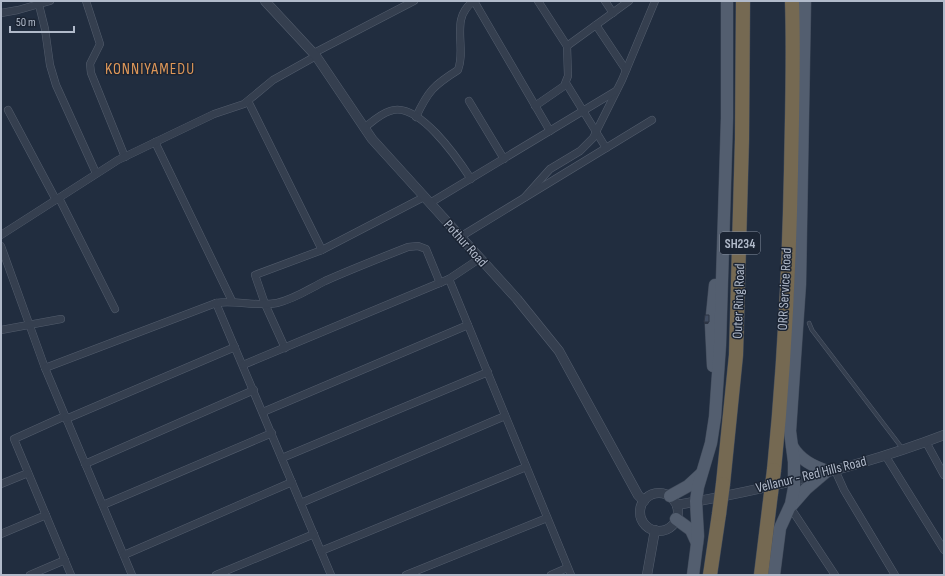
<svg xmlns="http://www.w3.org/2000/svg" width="945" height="576" font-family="'Sofia Sans Condensed',sans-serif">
<rect width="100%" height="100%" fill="#212d3f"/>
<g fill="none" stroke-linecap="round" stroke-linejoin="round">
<!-- service casing -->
<g stroke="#535d6d" stroke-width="4.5">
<polyline id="service" points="809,323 812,330 902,448"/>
</g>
<!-- minor casing -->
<g stroke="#535d6d" stroke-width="8">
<g id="minor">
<polyline points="38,1 45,29 50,65 56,85 96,173"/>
<polyline points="86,1 100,44 90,64 91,73 125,157"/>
<polyline points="474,1 550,131"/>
<polyline points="605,1 613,13"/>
<polyline points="1,13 18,10 50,1"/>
<polyline points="596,25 626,70"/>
<polyline points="567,46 629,1"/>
<polyline points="314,53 414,1"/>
<polyline points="566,83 606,148"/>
<polyline points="248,101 322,250"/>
<polyline points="469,101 504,159"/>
<polyline points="535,106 564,86 568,76 567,46 538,1"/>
<polyline points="8,110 56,200"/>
<path d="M416,117C428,91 434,85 458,70C467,47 449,18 474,1"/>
<path d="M364,128C372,122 380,114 390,111C418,100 458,159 471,179"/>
<polyline points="155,142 232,301"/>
<polyline points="525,197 550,169 580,151 593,138 622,80 655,1"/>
<polyline points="59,198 115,309"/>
<polyline points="430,203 616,91"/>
<polyline points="1,235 118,160 214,114 244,104 273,80 316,56"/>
<polyline points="460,237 652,120"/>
<polyline points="1,246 45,368 132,575"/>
<polyline points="449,279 571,575"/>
<polyline points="216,303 331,575"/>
<polyline points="1,330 61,319"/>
<polyline points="285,348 265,304 255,275 322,250 424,197"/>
<polyline points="243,365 449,279 479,259"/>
<path d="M45,368L216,303C237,300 257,307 277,303C295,299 309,289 325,281C352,269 380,258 408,247L418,246L426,249L440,283"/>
<polyline points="263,412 468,325"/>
<polyline points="65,416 14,439 71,575"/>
<polyline points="66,419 235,347"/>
<polyline points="926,442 944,475"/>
<polyline points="885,455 944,550"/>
<polyline points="282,458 488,372"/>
<polyline points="85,464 254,390"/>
<polyline points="835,470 844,490 895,575"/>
<polyline points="1,484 28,473"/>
<polyline points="301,503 505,416"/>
<polyline points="103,505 272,433"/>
<polyline points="790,507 835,575"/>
<polyline points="1,534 46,515"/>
<polyline points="321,551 526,467"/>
<polyline points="124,555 292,482"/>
<polyline points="30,575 65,560"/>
<polyline points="216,575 314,534"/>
<polyline points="406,575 547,518"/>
<polyline points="551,575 567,568"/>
</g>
</g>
<!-- tertiary casing -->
<g stroke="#535d6d" stroke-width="10">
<g id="tertiary">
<polyline points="265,1 316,56 372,139 517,299 559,351 638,495 644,501"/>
<circle cx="659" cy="512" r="19"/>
<path d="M677,505C767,489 858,468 944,435"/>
<polyline points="647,575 655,530"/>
</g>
</g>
<!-- primary casing -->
<g stroke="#3e4858" stroke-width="13">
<g id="primary">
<polyline points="713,366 711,325 715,285"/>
<path d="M792,446C800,460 813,466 827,471"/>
<polyline points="670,496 688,486 701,474"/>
<polyline points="792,505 806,489 827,471"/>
<polyline points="676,519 691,530 697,543"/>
<polyline points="693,575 698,536 696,501 698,487 711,443 715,417 720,345 727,118 727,1"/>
<polyline points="774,575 780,528 791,504 794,488 794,462 790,431 800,284 805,1"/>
</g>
</g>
<!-- motorway casing -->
<g stroke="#404a5a" stroke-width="15">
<g id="motorway">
<path d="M774,470C784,370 789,271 791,171C792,114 794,58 792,1"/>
<polyline points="723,484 736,355 742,139 743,1"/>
<polyline points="710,575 719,514"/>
<polyline points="761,575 771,493"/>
</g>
</g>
<!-- service -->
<use href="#service" stroke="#353f4f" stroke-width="3.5"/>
<!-- minor -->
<use href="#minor" stroke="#353f4f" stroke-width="7"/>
<!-- tertiary -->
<use href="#tertiary" stroke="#353f4f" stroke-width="9"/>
<!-- primary -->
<use href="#primary" stroke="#535e6f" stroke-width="12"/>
<!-- motorway -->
<use href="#motorway" stroke="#756952" stroke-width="14"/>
<!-- motorway-bridge casing -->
<g stroke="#404a5a" stroke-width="15" stroke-linecap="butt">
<g id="motorway-bridge">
<polyline points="771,493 774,470"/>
<polyline points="719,514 723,484"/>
</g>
</g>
<!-- motorway-bridge -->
<use href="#motorway-bridge" stroke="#756952" stroke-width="14"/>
</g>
<!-- shaded-wall -->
<polygon fill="#2d3544" points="704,322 709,322 708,324 704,324"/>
<!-- building -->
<polygon fill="#404c61" stroke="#2d3544" points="705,315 709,315 709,322 704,322"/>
<g text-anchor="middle" stroke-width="3" stroke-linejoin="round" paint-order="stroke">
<!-- shield labels -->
<rect fill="#1b2433" stroke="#848d9d" stroke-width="1" x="720" y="232" width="40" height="22" rx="3"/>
<g font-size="13" font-weight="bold" fill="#b1baca">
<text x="740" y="248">SH234</text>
</g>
<!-- street labels -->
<g font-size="14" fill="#b1baca" stroke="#1b2433">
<text transform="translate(466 243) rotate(48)" y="5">Pothur Road</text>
<text transform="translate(784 289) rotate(-87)" y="5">ORR Service Road</text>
<text transform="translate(738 301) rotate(-88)" y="5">Outer Ring Road</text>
<text transform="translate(811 474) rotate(-14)" y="5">Vellanur - Red Hills Road</text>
</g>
<!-- quarter labels -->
<g font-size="16" letter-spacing="1" fill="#de9758" stroke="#1b2433">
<text x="150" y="74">KONNIYAMEDU</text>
</g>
</g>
<!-- border -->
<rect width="945" height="576" fill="none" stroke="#b1baca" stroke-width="4"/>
<!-- scale -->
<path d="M10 26v6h64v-6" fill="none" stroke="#b1baca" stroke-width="2"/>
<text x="16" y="26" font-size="12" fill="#b1baca" stroke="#1b2433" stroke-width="3" paint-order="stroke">50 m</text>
</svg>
